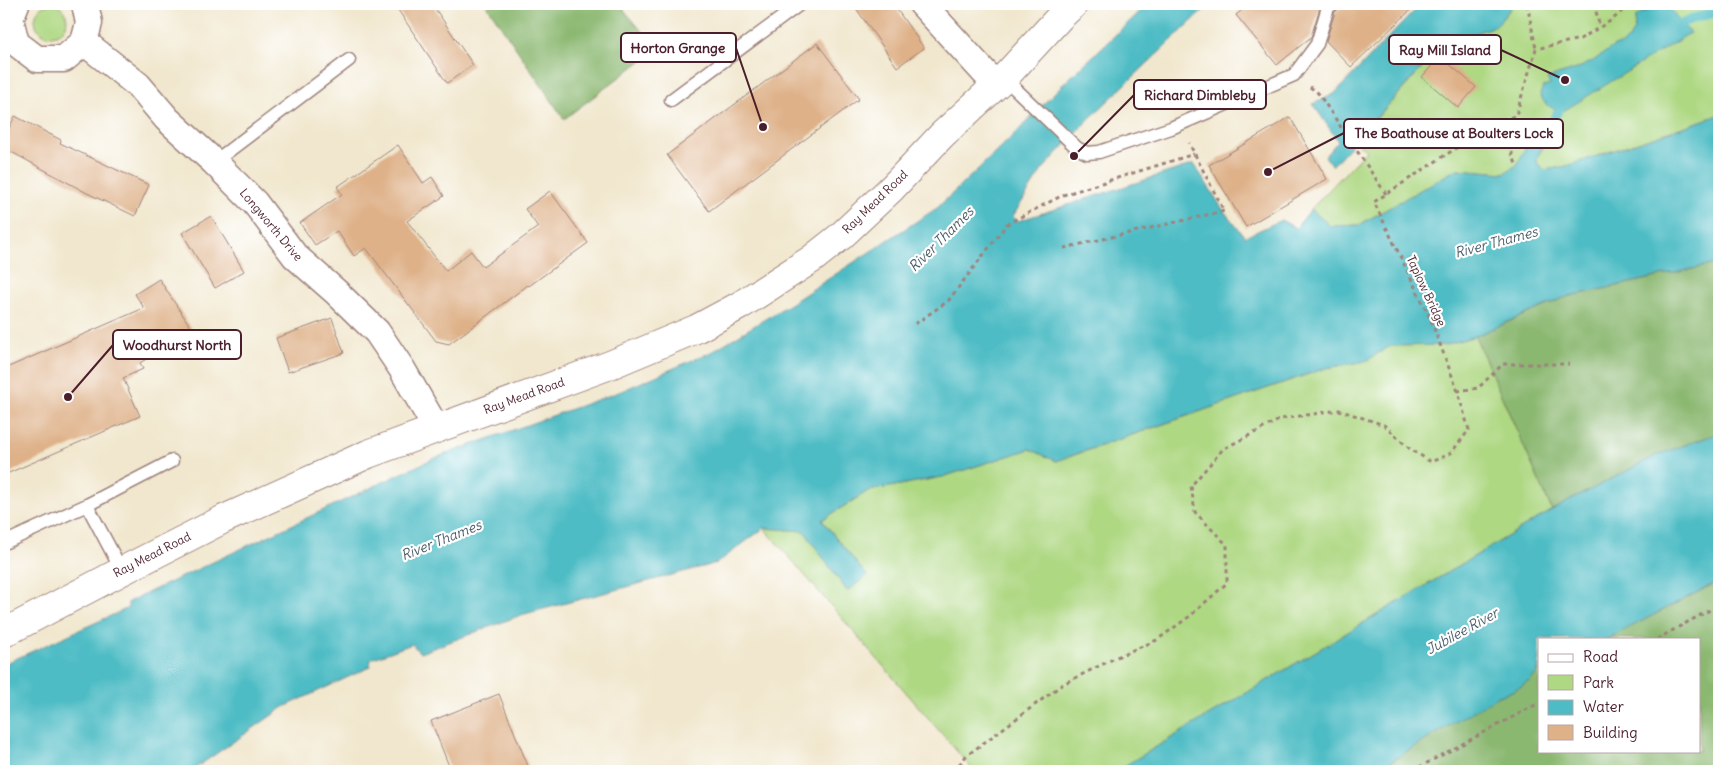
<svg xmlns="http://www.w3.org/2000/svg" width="1723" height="775" font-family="Delius,sans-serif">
<rect width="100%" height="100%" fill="#fff"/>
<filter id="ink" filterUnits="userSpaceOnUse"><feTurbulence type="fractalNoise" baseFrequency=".02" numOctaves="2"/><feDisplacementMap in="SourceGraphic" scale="10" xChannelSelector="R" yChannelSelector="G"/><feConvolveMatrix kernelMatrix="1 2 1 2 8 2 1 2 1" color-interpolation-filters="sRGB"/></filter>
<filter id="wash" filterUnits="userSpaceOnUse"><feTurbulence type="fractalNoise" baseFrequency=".0096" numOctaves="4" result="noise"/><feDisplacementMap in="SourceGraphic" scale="20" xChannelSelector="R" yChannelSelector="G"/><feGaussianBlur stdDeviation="1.12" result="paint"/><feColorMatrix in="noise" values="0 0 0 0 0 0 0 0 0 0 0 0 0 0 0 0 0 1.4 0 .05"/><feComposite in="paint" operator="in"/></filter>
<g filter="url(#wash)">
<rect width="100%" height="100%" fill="#f1e7ce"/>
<!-- green -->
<g fill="#afd883" stroke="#7c7c57">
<circle cx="51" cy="20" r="16"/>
<polygon points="1514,4 1719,4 1719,115 1567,166 1545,170 1537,163 1537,157 1547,142 1527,145 1517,166 1504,173 1457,169 1359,225 1330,226 1311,209 1366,151 1356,141 1443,45 1497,25"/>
<polygon points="1475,336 1552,510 1116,771 974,771 764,528 804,531 847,591 867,576 822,520 868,491 942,477 1030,449 1057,461 1326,368 1366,361 1390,346 1445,345"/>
</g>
<!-- forest -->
<g fill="#8bb871" stroke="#6a6c4e">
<polygon points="486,4 619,4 657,49 564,119"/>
<polygon points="1719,263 1719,433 1657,455 1552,510 1475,336 1566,297"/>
<path d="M1719,581V771H1375L1498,696C1515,691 1528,683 1539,669V751H1699V639H1607Z"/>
</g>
<!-- water -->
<g fill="#4dbcc5" stroke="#4c6e78">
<path d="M1148,4H1210L1090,118L1042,170L1013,216L1015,220L1018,221L1194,164L1224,211L1245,237L1281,220L1296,228L1311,209L1330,226L1359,225L1457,169L1504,173L1517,165L1527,145L1547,132L1556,138C1545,143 1537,151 1537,163L1545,170L1567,166L1719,115V263L1566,297L1475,336L1445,345L1390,346L1366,361L1326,368L1056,461L1030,449L942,477L868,491L822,520L867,576L847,591L804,531L764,528L717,563L521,615L420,653L412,644L371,659L370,667L284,707L191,771H4V664L128,608V602L432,459L619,392L711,352L793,302L937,208L1016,133L1058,89Z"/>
<polygon points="1421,4 1514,4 1497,25 1443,45 1332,166 1325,156 1338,141 1313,104 1334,94"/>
<path d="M1657,4H1666L1690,33L1565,110C1553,110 1544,106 1540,94L1543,87L1550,85L1547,78L1574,70L1593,61L1614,46L1621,45L1629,39L1634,30L1636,17Z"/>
<path d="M1719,433V581L1607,639H1539C1539,648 1541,658 1539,667C1537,681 1510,693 1498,696L1375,771H1116L1552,510L1657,455Z"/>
</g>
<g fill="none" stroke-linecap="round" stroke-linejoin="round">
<!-- stream -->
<g stroke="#4dbcc5" stroke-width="9">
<polyline points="1672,28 1694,18 1719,12"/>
<polyline points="1539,144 1564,101"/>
</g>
</g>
<g id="blocks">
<!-- building -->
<g fill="#deb188">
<polygon points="394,4 432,4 473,65 447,83"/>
<polygon points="853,4 893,4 924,48 897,67"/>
<polygon points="1249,4 1321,4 1311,37 1277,65 1236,15"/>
<polygon points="1341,4 1417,4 1351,67 1326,41 1335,12 1340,8"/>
<polygon points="817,43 859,99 709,211 667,155"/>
<polygon points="1440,56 1476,87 1458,108 1422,77"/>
<polygon points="15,116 61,140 60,143 149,185 135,216 87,193 4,148 4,138"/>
<polygon points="1290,117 1327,179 1246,227 1209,165"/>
<polygon points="398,145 423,183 432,177 444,196 407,221 446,271 471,251 483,267 538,227 525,209 550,191 588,243 529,286 528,285 449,344 436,341 366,248 354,256 337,231 315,245 300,223 342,194 337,187"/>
<polygon points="211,216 244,271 215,288 182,233"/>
<polygon points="159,279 192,329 140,363 143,369 123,378 140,416 4,475 4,369 144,308 135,294"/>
<polygon points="332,318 344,353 288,372 276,338"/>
<polygon points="499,694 530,771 451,771 431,721"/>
</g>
</g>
</g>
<g filter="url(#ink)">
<use href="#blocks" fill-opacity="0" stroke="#9e837c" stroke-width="1"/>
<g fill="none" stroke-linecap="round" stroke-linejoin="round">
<!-- lane casing -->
<g stroke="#9e837c" stroke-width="15">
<g id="lane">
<polyline points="1004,78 1077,148 1087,153 1099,152 1171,128 1294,75 1317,44 1328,7 1333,4"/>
<polyline points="671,100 800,4"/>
<polyline points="214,162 349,60"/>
<polyline points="87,505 172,461"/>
<polyline points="4,543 87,505 122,571"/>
</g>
</g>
<!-- street casing -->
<g stroke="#9e837c" stroke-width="29">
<g id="street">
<polyline points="16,4 10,19 16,43 37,59 64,59 84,42 89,23 85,4"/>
<polyline points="922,4 996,85"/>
<polyline points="84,42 138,85 167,119 214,162 255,203 295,256 336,292 377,332 402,369 436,428"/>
</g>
</g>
<!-- primary casing -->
<g stroke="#9e837c" stroke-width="30">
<polyline id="primary" points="4,633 122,571 224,519 368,454 610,365 696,329 739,306 812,259 841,236 892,188 942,135 1004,78 1060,17 1074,4"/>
</g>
<!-- path -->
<g stroke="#9e837c" stroke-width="3" stroke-dasharray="4 4" stroke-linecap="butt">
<polyline points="1527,4 1536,49"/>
<polyline points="1594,4 1600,27"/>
<polyline points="1310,87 1318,93 1386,194"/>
<polyline points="1495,125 1509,145 1516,164"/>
<polyline points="1064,248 1224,211 1189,143"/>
<polyline points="915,324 948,301 1007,224 1063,195 1194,154"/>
<polyline points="1457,391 1478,388 1503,364 1569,364"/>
<polyline points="1657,639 1719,605"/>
<polyline points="954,771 966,756 1063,684 1121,655 1157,640 1190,616 1227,583 1227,545 1195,512 1191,486 1223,449 1281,419 1339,410 1384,425 1409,448 1431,462 1451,453 1469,430 1457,389 1430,318 1374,202 1482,131 1516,115 1536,49 1580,39 1612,20 1630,4"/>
<polyline points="1412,771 1539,703"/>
</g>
<!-- lane -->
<use href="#lane" stroke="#fff" stroke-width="12"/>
<!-- street -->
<use href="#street" stroke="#fff" stroke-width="26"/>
<!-- primary -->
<use href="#primary" stroke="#fff" stroke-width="28"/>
</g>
</g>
<g text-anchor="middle" stroke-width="4.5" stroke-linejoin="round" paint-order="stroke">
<!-- street labels -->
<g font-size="12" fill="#4a1f2b" stroke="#fff">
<text transform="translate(875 202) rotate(-44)" y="4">Ray Mead Road</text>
<text transform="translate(271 225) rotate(50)" y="4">Longworth Drive</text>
<text transform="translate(1426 291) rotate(65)" y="4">Taplow Bridge</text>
<text transform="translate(524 396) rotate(-20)" y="4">Ray Mead Road</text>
<text transform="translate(152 555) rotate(-27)" y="4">Ray Mead Road</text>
</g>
<!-- water labels -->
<g font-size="14" font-style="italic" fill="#4b5e69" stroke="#fff">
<text transform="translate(941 239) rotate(-45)" y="5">River Thames</text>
<text transform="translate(1496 242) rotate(-15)" y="5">River Thames</text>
<text transform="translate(441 540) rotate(-22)" y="5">River Thames</text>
<text transform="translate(1462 631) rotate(-29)" y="5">Jubilee River</text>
</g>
</g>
<!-- callouts -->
<path fill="none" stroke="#4a1f2b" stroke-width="2" d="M763 127L736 48M1565 80L1501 50M1074 156L1134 95M1268 172L1344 133M68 397L113 345"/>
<g fill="#4a1f2b" stroke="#fff" stroke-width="2">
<circle cx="763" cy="127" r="5"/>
<circle cx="1565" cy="80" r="5"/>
<circle cx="1074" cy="156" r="5"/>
<circle cx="1268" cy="172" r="5"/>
<circle cx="68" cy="397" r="5"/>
</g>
<g fill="#fff" stroke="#4a1f2b" stroke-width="2">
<rect x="621" y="33" width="115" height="29" rx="5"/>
<rect x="1389" y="35" width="112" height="29" rx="5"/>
<rect x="1134" y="80" width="132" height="29" rx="5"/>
<rect x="1344" y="119" width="219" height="29" rx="5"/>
<rect x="113" y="330" width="128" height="29" rx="5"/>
</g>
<g font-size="14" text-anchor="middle" font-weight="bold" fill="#4a1f2b">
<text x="678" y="53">Horton Grange</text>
<text x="1445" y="55">Ray Mill Island</text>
<text x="1200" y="100">Richard Dimbleby</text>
<text x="1454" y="138">The Boathouse at Boulters Lock</text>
<text x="177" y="350">Woodhurst North</text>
</g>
<!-- margin -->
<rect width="1723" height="775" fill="none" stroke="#fff" stroke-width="20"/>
<!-- legend -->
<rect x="1538" y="638" width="162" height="115" fill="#ffffff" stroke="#b7a5aa"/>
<rect x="1548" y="654" width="25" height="8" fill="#ffffff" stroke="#b7a5aa"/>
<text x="1583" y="662" font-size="15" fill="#4a1f2b">Road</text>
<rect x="1548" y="675" width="25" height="15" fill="#afd883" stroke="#b7a5aa"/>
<text x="1583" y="688" font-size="15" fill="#4a1f2b">Park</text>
<rect x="1548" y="700" width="25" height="15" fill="#4dbcc5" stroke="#b7a5aa"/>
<text x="1583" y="712" font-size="15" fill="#4a1f2b">Water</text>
<rect x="1548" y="725" width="25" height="15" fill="#deb188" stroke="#b7a5aa"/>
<text x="1583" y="738" font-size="15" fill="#4a1f2b">Building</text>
</svg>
